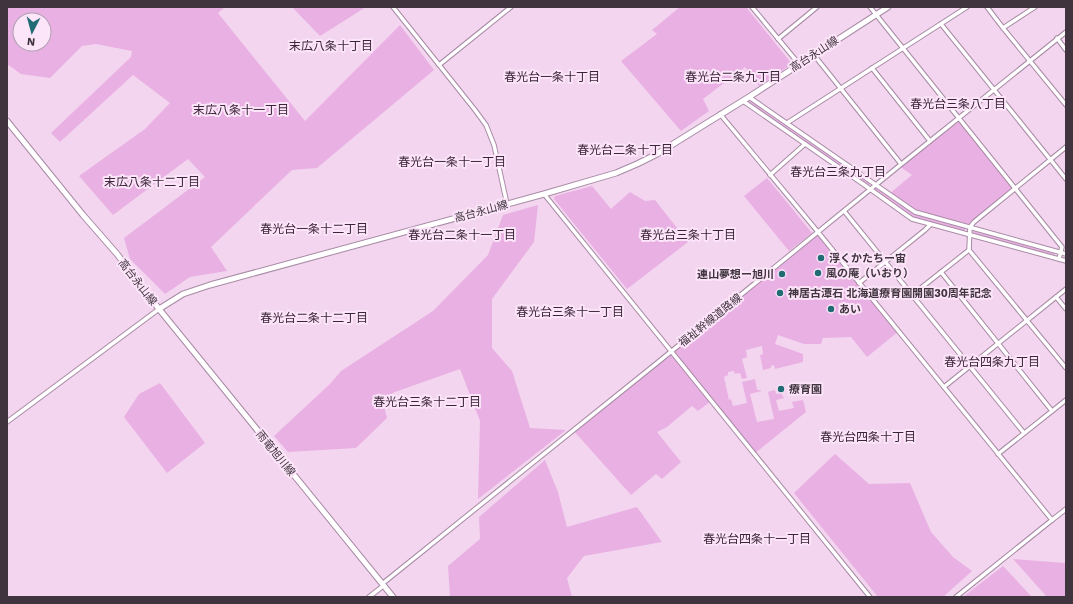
<svg xmlns="http://www.w3.org/2000/svg" width="1073" height="604" font-family="'Work Sans','Noto Sans JP',sans-serif">
<rect width="100%" height="100%" fill="#f3d5ef"/>
<!-- green -->
<g fill="#e9b0e3" fill-rule="evenodd">
<path d="M7,7H225L218,13L305,121L400,25L434,70L317,168L292,170L211,247L227,271L190,277L165,294L130,259L124,238L205,177L188,159L113,215L79,176L145,129L170,103L133,75L60,142L51,133L131,57L132,51L96,44L82,46L50,78L21,74L7,64ZM20,20H44V44H20Z"/>
<polygon points="292,7 366,7 320,36"/>
<polygon points="680,7 746,7 792,64 759,86 745,67 703,99 709,111 681,131 621,61 657,34 652,30"/>
<polygon points="748,100 750,100 869,182 870,184 868,186 746,102"/>
<polygon points="959,118 1016,188 970,227 915,212 889,194 912,175 899,166"/>
<polygon points="767,178 812,233 789,251 744,196"/>
<polygon points="592,186 611,209 630,192 645,201 655,200 688,242 627,289 554,199 555,196"/>
<polygon points="875,188 877,188 915,214 965,228 965,232 964,233 912,218 873,190"/>
<polygon points="538,205 534,242 492,299 492,348 512,371 530,428 566,430 478,499 480,421 460,369 395,392 382,399 387,418 356,448 288,452 274,436 330,384 341,371 433,311 488,255 503,215"/>
<polygon points="973,230 1054,252 1055,256 1053,257 973,234"/>
<polygon points="818,232 899,331 867,357 851,337 823,338 821,344 804,344 778,335 775,344 803,354 803,362 775,369 774,365 771,366 771,368 763,370 760,355 763,354 762,346 746,350 747,357 742,359 747,378 742,379 740,373 735,374 734,371 728,372 728,375 724,377 729,400 731,399 733,406 747,403 742,382 755,379 757,390 761,390 761,391 750,394 757,422 774,419 768,392 775,390 776,394 781,393 784,398 776,400 779,411 794,408 792,402 803,400 806,412 754,454 711,401 698,411 692,406 667,427 657,432 681,462 662,479 656,474 631,495 573,430"/>
<polygon points="160,383 205,443 167,473 124,417 139,394"/>
<polygon points="835,454 869,484 910,483 931,532 953,557 972,571 943,597 878,597 794,493"/>
<polygon points="545,460 558,492 567,527 637,507 662,542 584,556 567,578 572,597 450,597 448,566 480,539 479,517"/>
<polygon points="1013,559 1065,563 1066,565 1066,597 1047,597"/>
<polygon points="1003,566 1032,597 963,597"/>
</g>
<g fill="none" stroke-linecap="round" stroke-linejoin="round">
<!-- street casing -->
<g stroke="#a78ba4" stroke-width="5.5">
<g id="street">
<polyline points="393,7 475,110 486,125 494,145 507,204"/>
<polyline points="752,7 799,64"/>
<polyline points="870,7 1062,247 1059,259"/>
<polyline points="987,7 1003,28 1066,105"/>
<polyline points="941,24 1066,179"/>
<polyline points="1003,28 1035,7"/>
<polyline points="1057,38 1066,50"/>
<polyline points="778,39 817,7"/>
<polyline points="814,55 901,164"/>
<polyline points="439,65 511,7"/>
<polyline points="872,68 930,141"/>
<polyline points="749,97 915,212 1066,254"/>
<polyline points="743,101 863,184 912,219 1066,261"/>
<polyline points="720,114 818,232 1052,520 956,597"/>
<polyline points="787,123 967,7"/>
<polyline points="1066,147 974,222 970,227 969,250 1066,368"/>
<polyline points="770,175 805,144"/>
<polyline points="544,194 870,597"/>
<polyline points="844,211 1024,433"/>
<polyline points="941,272 1052,411"/>
<polyline points="859,283 925,230 930,225"/>
<polyline points="912,295 969,250"/>
<polyline points="1056,297 1066,309"/>
<polyline points="944,387 1066,289"/>
<polyline points="7,422 159,309"/>
<polyline points="998,454 1066,400"/>
<polyline points="1052,520 1066,509"/>
<polyline points="382,584 657,363 899,166 1066,32"/>
<polyline points="369,597 383,586"/>
</g>
</g>
<!-- secondary casing -->
<g stroke="#a78ba4" stroke-width="7">
<g id="secondary">
<polyline points="7,121 83,215 117,254 159,309 393,597"/>
<polyline points="159,309 183,294 210,285 544,194 616,173 637,164 657,154 749,97 888,7"/>
</g>
</g>
<!-- street -->
<use href="#street" stroke="#fff" stroke-width="3.5"/>
<!-- secondary -->
<use href="#secondary" stroke="#fff" stroke-width="5"/>
</g>
<!-- markers -->
<g fill="#216b74" stroke="#fce4f9" stroke-width="1.5">
<circle cx="821" cy="258" r="4"/>
<circle cx="818" cy="273" r="4"/>
<circle cx="782" cy="274" r="4"/>
<circle cx="780" cy="293" r="4"/>
<circle cx="831" cy="309" r="4"/>
<circle cx="781" cy="389" r="4"/>
</g>
<g text-anchor="middle" stroke-width="4" stroke-linejoin="round" paint-order="stroke">
<!-- street labels -->
<g font-size="11" fill="#40343f" stroke="#fce4f9">
<text transform="translate(814 54) rotate(-33)" y="4">高台永山線</text>
<text transform="translate(481 211) rotate(-15)" y="4">高台永山線</text>
<text transform="translate(138 282) rotate(52)" y="4">高台永山線</text>
<text transform="translate(710 320) rotate(-39)" y="4">福祉幹線道路線</text>
<text transform="translate(276 453) rotate(51)" y="4">雨竜旭川線</text>
</g>
<!-- poi labels -->
<g font-size="11" font-weight="bold" fill="#40343f" stroke="#fce4f9" text-anchor="start">
<text x="829" y="262">浮くかたちー宙</text>
<text x="826" y="277">風の庵（いおり）</text>
<text x="774" y="278" text-anchor="end">連山夢想ー旭川</text>
<text x="788" y="297">神居古潭石 北海道療育園開園30周年記念</text>
<text x="839" y="313">あい</text>
<text x="789" y="393">療育園</text>
</g>
<!-- neighbourhood labels -->
<g font-size="12" fill="#3b2439" stroke="#fce4f9">
<text x="331" y="50">末広八条十丁目</text>
<text x="552" y="81">春光台一条十丁目</text>
<text x="733" y="81">春光台二条九丁目</text>
<text x="958" y="108">春光台三条八丁目</text>
<text x="241" y="114">末広八条十一丁目</text>
<text x="625" y="154">春光台二条十丁目</text>
<text x="452" y="166">春光台一条十一丁目</text>
<text x="838" y="176">春光台三条九丁目</text>
<text x="152" y="186">末広八条十二丁目</text>
<text x="314" y="233">春光台一条十二丁目</text>
<text x="462" y="239">春光台二条十一丁目</text>
<text x="688" y="239">春光台三条十丁目</text>
<text x="570" y="316">春光台三条十一丁目</text>
<text x="314" y="322">春光台二条十二丁目</text>
<text x="992" y="366">春光台四条九丁目</text>
<text x="427" y="406">春光台三条十二丁目</text>
<text x="868" y="441">春光台四条十丁目</text>
<text x="757" y="543">春光台四条十一丁目</text>
</g>
</g>
<!-- border -->
<rect width="1073" height="604" fill="none" stroke="#40343f" stroke-width="16"/>
<!-- north arrow -->
<g transform="translate(32 32) rotate(186)"><circle r="19" fill="#fce4f9" stroke="#b19eaf"/>
<path d="M0-3L7 15L0 10L-7 15Z" fill="#216b74"/>
<text y="-6" font-size="11" font-weight="bold" text-anchor="middle" fill="#40343f">N</text>
</g>
</svg>
